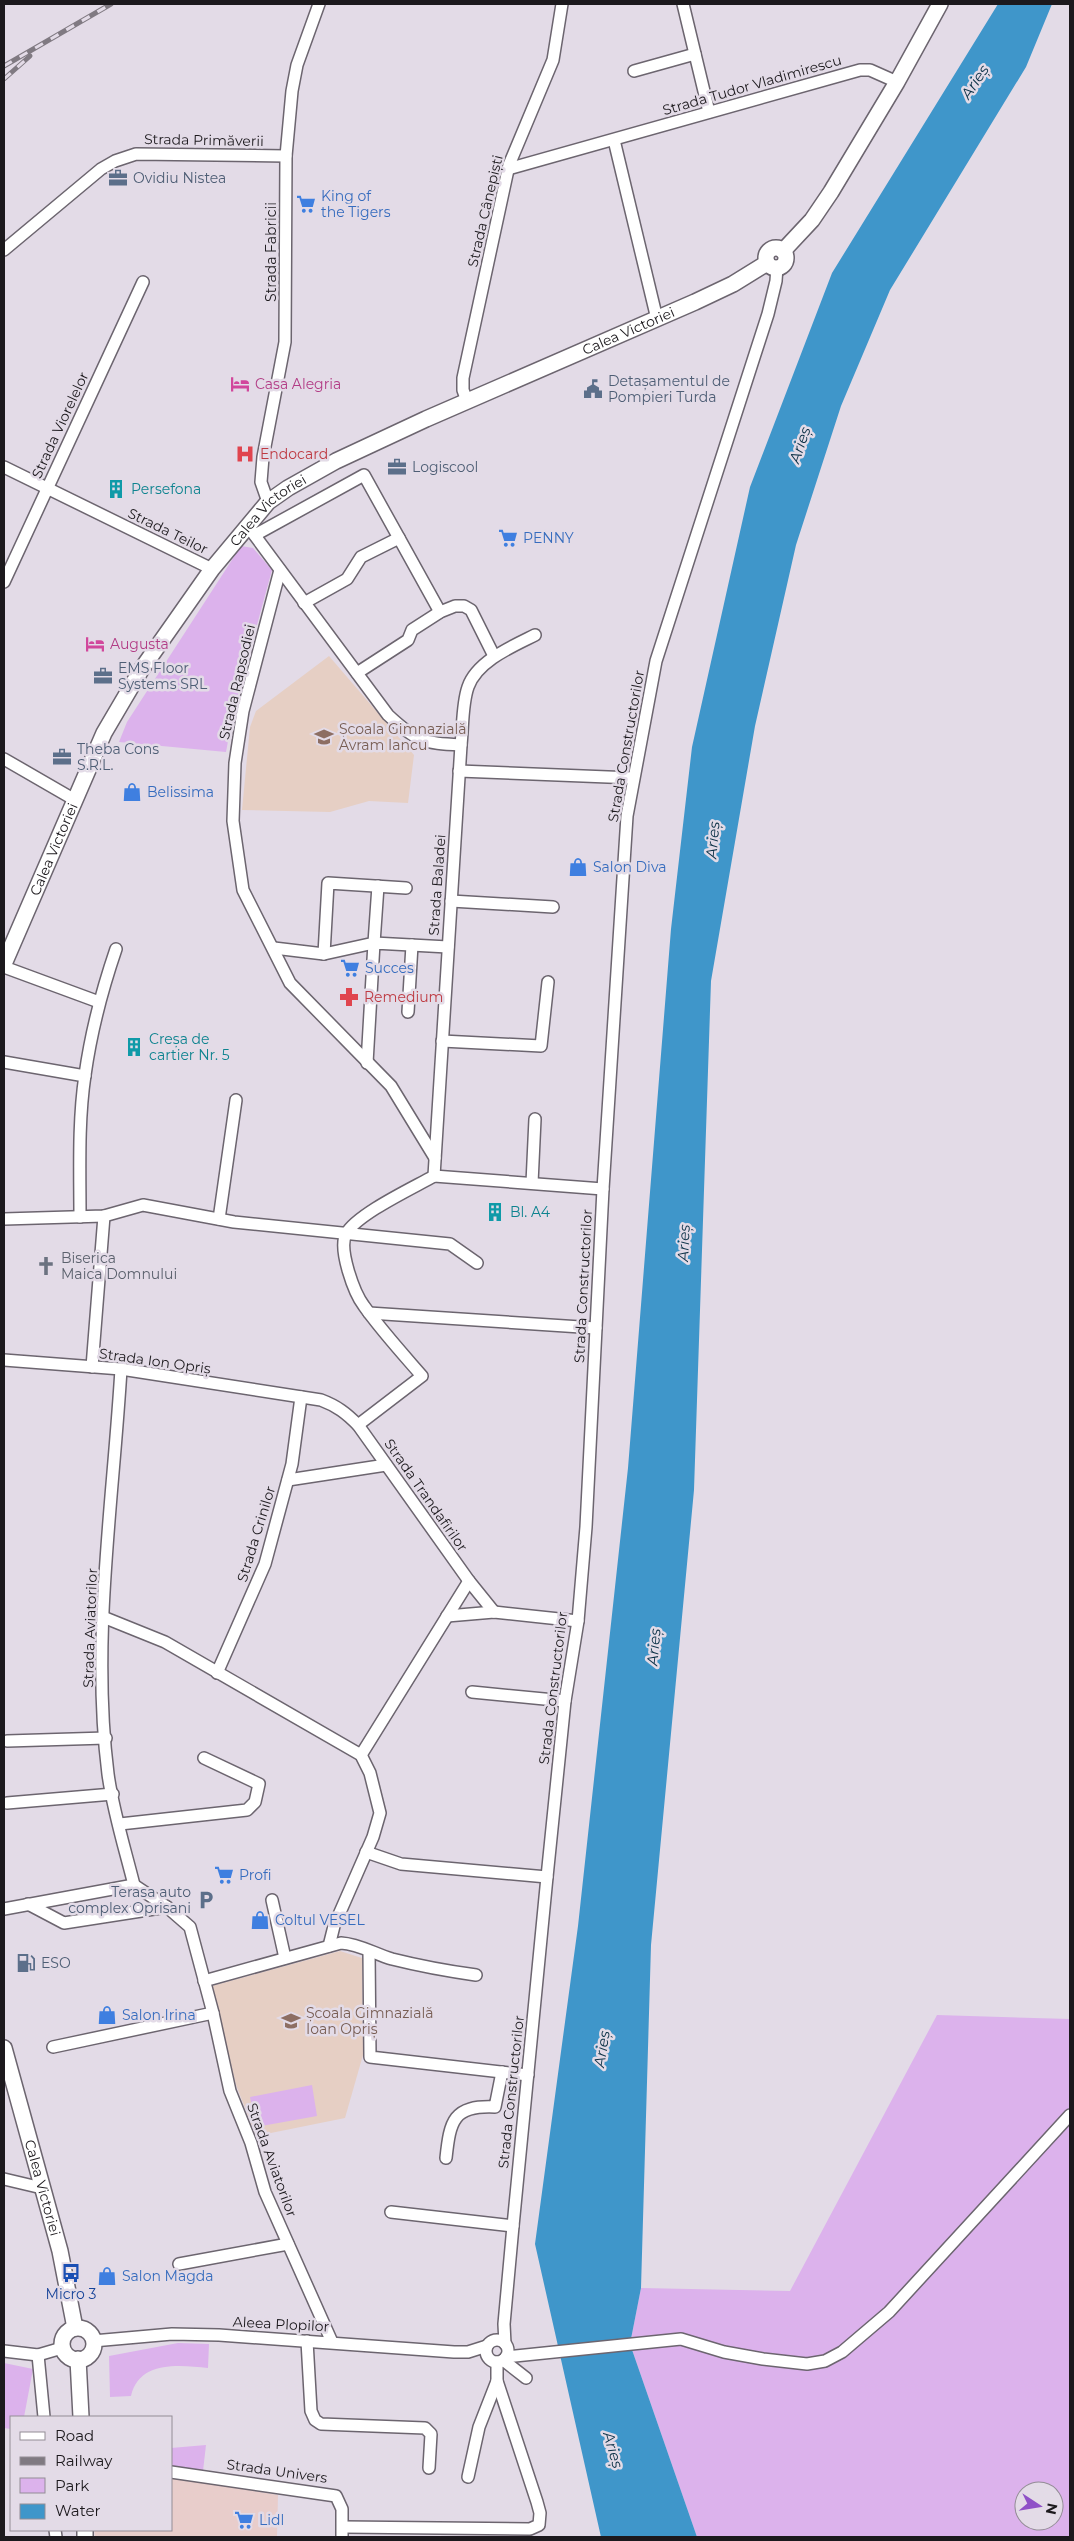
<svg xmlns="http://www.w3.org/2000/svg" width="1074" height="2541" font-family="Montserrat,sans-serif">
<rect width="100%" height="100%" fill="#e3dbe7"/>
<!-- commercial -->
<polygon fill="#e8cdcb" points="171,2477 278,2495 277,2537 95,2537 94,2530 171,2530"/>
<!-- education -->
<g fill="#e6cfc4">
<polygon points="329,656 414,755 408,803 369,801 330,812 242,810 250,727 256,711"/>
<polygon points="340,1951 362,1958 363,2055 345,2118 256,2136 236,2085 212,1986"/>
</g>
<!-- green -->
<g fill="#dcb2ec" fill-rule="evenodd">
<polygon points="241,546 253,548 272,570 234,709 226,752 119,742 127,722"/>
<path d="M937,2015L1070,2019V2537H697L630,2344L641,2288L790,2291ZM1024,2491H1054V2521H1024Z"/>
<polygon points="312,2085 317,2116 256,2127 250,2097"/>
<path d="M178,2343L209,2344L208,2368C180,2365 139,2360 131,2396L110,2397L109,2356Z"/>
<polygon points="4,2363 33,2369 24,2417 11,2417 11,2429 4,2428"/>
<polygon points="206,2445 203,2471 171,2467 171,2448"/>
</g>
<!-- water -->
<polygon fill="#3f96ca" points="998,4 1052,4 1026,67 890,290 841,406 796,545 755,726 711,981 694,1490 651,1945 641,2288 630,2344 697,2537 601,2537 535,2244 578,1926 628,1468 671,929 692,747 750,487 832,273"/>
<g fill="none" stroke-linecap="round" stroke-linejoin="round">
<!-- minor casing -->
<g stroke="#6c656f" stroke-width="14">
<g id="minor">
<polyline points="683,4 709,112"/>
<polyline points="634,71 695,54"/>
<polyline points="614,140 657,319"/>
<polyline points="508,169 860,70 870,70 897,82"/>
<polyline points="4,250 101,169 115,161 136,154 286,156"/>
<polyline points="467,401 463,390 463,378 509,165 553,60 562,4"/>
<polyline points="4,467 212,569"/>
<polyline points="268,502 261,482 263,457 285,342 286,156 292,91 297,65 319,4"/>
<path d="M247,525L388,715C417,742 423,743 461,745"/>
<polyline points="255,535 364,475 399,538"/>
<polyline points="280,570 243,711 235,763 233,821 243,890 290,983 391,1086 435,1158"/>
<polyline points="4,582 143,282"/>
<polyline points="304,603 347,579 361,557 399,538 440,612"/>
<polyline points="357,673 408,640 412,630 440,612 455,606 464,606 471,610 494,656"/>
<polyline points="4,759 75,800"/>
<polyline points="459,771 633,778"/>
<polyline points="451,901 553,907"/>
<polyline points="274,948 324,954 374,943 378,886"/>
<polyline points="324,954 328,883 406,888"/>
<polyline points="4,967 99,1002"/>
<polyline points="408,1012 412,945"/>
<polyline points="442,1041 541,1046 548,982"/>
<polyline points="4,1062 85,1076"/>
<polyline points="367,1063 374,943 448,947"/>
<path d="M434,1176L461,745C463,727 462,704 468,687C477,661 513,646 535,635"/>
<polyline points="434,1176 603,1189"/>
<polyline points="532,1183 535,1119"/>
<path d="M80,1217C80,1170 78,1122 85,1075C91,1032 102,990 116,949"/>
<polyline points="4,1219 104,1216 143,1205 234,1222 450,1244 477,1263"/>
<polyline points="219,1219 236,1100"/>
<polyline points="369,1313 596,1328"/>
<path d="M4,1360L121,1369L321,1400C337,1406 346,1413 358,1425L469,1581L494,1612"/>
<polyline points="92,1367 104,1216"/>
<path d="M121,1369C113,1504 91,1640 108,1774C113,1811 125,1849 134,1885"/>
<path d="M358,1425L422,1376C402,1353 381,1330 364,1306C354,1293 338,1249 346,1234C357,1214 413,1188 434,1176"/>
<polyline points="288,1480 386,1465"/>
<polyline points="447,1616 494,1612 578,1621"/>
<polyline points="103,1617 165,1642 361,1755 370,1773 380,1813 373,1837 334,1926 329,1946"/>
<polyline points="217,1673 265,1564 292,1464 301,1397"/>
<polyline points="472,1692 565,1701"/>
<polyline points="7,1741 106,1738"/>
<polyline points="361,1755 469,1581"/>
<polyline points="7,1803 113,1794"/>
<polyline points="120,1824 247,1810 255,1802 259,1784 204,1758"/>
<polyline points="366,1852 401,1864 547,1877"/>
<polyline points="272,1900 285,1958"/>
<polyline points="28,1904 64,1923 167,1907"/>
<polyline points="4,1909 134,1885 167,1907 190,1927 213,2013 230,2091 251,2143 265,2192 332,2342"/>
<polyline points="369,1951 370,2057 528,2075"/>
<path d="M204,1981L341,1943C359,1944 375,1954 392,1959C420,1966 447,1971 476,1975"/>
<polyline points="53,2047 213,2013"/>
<path d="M446,2158C450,2121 453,2105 495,2107L502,2072"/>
<polyline points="4,2179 42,2188"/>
<polyline points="391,2212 513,2226"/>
<polyline points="179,2264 288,2244"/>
<circle cx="497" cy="2351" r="11"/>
<polyline points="93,2341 172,2334 219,2335 454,2352 468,2352 487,2346"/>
<polyline points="307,2341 311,2411 315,2420 321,2424 425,2428 431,2434 429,2468"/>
<polyline points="505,2344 504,2324 513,2226 547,1877 565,1701 578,1621 586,1527 603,1189 627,816 656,661 768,314 776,281 777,267"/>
<polyline points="4,2351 38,2355 62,2348"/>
<polyline points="38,2355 44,2417"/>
<polyline points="506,2357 681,2339 724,2352 763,2359 807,2364 825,2361 842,2352 889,2312 1070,2115"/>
<polyline points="503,2360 526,2378"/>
<polyline points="171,2472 336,2496 342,2509 342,2537"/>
<polyline points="468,2477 479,2427 497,2381"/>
<polyline points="343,2527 530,2529 539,2525 540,2513 537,2502 497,2381 497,2362"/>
<polyline points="55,2530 56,2537"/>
</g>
</g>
<!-- major casing -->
<g stroke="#6c656f" stroke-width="18">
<g id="major">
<circle cx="776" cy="258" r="10"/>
<polyline points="783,251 812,220 831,192 897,82 940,4"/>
<path id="s1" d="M4,964L104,733L141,670L212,569L268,502L288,488L336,461L426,419L695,302L733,284L767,263"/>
<path id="s2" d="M4,2048L60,2251L75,2328"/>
<circle cx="78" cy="2344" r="16"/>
<polyline points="78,2359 81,2417"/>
<polyline points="85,2530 85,2537"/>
</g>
</g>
<!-- minor -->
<use href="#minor" stroke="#fff" stroke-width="11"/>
<!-- major -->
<use href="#major" stroke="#fff" stroke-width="15"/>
<!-- rail casing -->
<g stroke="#807a82" stroke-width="5">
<g id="rail">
<polyline points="4,66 111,4"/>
<polyline points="4,79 30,56"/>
</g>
</g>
<!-- rail -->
<use href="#rail" stroke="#e3dbe7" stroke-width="3" stroke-dasharray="9" stroke-linecap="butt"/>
</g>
<!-- icons -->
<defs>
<g id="office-bare" transform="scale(1.5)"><path d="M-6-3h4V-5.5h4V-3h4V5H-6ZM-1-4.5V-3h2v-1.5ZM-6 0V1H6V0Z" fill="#5c6f8a" stroke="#e3dbe7" stroke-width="2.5" paint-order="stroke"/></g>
<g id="supermarket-bare" transform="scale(1.5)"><path d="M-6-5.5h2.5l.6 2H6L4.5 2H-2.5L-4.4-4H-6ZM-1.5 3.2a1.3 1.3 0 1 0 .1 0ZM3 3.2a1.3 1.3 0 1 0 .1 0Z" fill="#3f7fe0" stroke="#e3dbe7" stroke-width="2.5" paint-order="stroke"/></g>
<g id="hotel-bare" transform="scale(1.5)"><path d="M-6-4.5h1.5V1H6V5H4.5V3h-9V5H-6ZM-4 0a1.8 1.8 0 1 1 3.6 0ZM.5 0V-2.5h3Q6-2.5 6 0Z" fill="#d1479c" stroke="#e3dbe7" stroke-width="2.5" paint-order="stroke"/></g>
<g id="civic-bare" transform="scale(1.5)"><path d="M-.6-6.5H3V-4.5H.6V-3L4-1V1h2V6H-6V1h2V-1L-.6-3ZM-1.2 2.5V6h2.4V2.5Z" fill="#5c6f8a" stroke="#e3dbe7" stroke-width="2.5" paint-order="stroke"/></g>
<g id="hospital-bare" transform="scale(1.5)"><path d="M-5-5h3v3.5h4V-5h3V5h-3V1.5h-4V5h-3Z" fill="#e0444e" stroke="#e3dbe7" stroke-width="2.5" paint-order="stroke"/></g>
<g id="building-bare" transform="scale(1.5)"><path d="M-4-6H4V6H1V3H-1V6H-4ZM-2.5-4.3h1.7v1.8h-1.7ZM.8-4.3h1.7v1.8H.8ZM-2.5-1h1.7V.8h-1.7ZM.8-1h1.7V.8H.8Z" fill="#0f9aa8" stroke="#e3dbe7" stroke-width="2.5" paint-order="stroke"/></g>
<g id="school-bare" transform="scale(1.5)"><path d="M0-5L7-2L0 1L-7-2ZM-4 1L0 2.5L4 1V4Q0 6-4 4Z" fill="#8d6e63" stroke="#e3dbe7" stroke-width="2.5" paint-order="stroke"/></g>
<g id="shop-bare" transform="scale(1.5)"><path d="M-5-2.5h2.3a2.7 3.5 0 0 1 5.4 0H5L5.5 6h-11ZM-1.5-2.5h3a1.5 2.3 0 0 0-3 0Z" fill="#3f7fe0" stroke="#e3dbe7" stroke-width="2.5" paint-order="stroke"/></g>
<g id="pharmacy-bare" transform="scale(1.5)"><path d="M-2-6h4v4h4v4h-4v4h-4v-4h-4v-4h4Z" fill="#e0444e" stroke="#e3dbe7" stroke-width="2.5" paint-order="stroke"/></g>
<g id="church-bare" transform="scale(1.5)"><path d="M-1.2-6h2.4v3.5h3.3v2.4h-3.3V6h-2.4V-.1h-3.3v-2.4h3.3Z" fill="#6b7280" stroke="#e3dbe7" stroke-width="2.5" paint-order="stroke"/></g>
<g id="parking-bare" transform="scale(1.5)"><path d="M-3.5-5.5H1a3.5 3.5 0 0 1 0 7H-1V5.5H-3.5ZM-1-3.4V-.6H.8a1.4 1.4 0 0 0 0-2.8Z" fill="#5c6f8a" stroke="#e3dbe7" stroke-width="2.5" paint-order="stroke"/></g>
<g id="fuel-bare" transform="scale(1.5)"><path d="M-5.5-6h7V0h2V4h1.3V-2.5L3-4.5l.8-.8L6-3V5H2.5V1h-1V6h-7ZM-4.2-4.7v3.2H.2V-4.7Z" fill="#5c6f8a" stroke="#e3dbe7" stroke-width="2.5" paint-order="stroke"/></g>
<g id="bus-bare" transform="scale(1.5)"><path d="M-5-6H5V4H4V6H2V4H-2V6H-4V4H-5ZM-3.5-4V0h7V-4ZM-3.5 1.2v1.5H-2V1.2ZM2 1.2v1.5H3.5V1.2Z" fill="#1a4fb4" stroke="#e3dbe7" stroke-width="2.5" paint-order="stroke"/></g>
</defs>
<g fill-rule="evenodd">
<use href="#office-bare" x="118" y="178"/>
<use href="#supermarket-bare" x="306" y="204"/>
<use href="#hotel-bare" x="240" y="384"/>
<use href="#civic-bare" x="593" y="389"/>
<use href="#hospital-bare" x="245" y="454"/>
<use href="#office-bare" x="397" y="467"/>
<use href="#building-bare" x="116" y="489"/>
<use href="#supermarket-bare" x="508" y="538"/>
<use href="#hotel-bare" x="95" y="644"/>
<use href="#office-bare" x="103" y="676"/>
<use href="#school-bare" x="324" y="737"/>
<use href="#office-bare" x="62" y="757"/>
<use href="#shop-bare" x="132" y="792"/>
<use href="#shop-bare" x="578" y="867"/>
<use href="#supermarket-bare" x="350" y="968"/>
<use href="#pharmacy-bare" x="349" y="997"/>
<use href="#building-bare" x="134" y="1047"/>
<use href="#building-bare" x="495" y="1212"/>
<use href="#church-bare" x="46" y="1266"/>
<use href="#supermarket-bare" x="224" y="1875"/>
<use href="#parking-bare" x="206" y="1900"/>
<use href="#shop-bare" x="260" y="1920"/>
<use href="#fuel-bare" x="26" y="1963"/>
<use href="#shop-bare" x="107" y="2015"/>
<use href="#school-bare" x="291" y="2021"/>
<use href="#bus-bare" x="71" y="2273"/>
<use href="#shop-bare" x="107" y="2276"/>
<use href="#supermarket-bare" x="244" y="2520"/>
</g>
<g text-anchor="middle" stroke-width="5" stroke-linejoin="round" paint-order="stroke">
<!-- street labels -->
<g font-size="14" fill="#1c191d" stroke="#e3dbe7">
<text transform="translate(752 85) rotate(-16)" y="5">Strada Tudor Vladimirescu</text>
<text transform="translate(204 140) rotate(1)" y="5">Strada Primăverii</text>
<text transform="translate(485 211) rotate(-77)" y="5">Strada Cânepiști</text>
<text transform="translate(271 252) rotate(-90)" y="5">Strada Fabricii</text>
<text dy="5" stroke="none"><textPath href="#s1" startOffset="935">Calea Victoriei</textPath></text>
<text transform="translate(60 425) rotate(-65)" y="5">Strada Viorelelor</text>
<text dy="5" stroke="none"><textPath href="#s1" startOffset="530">Calea Victoriei</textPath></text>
<text transform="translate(168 531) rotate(26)" y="5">Strada Teilor</text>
<text transform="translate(237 682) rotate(-77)" y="5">Strada Rapsodiei</text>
<text transform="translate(626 746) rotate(-80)" y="5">Strada Constructorilor</text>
<text dy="5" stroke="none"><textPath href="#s1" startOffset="125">Calea Victoriei</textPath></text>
<text transform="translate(437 885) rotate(-86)" y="5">Strada Baladei</text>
<text transform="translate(583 1286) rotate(-87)" y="5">Strada Constructorilor</text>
<text transform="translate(155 1361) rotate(8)" y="5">Strada Ion Opriș</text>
<text transform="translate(426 1495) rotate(55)" y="5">Strada Trandafirilor</text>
<text transform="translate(256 1534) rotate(-73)" y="5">Strada Crinilor</text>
<text transform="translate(90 1628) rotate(-88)" y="5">Strada Aviatorilor</text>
<text transform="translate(553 1688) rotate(-83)" y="5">Strada Constructorilor</text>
<text transform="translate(511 2092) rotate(-84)" y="5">Strada Constructorilor</text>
<text transform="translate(272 2160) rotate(70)" y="5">Strada Aviatorilor</text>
<text dy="5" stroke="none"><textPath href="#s2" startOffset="145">Calea Victoriei</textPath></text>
<text transform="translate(281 2324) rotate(3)" y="5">Aleea Plopilor</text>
<text transform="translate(277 2471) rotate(8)" y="5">Strada Univers</text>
</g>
<!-- service labels -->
<g font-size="14" fill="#4e5e75" stroke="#e3dbe7" text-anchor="start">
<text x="133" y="183">Ovidiu Nistea</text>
<text x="608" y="386">Detașamentul de<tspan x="608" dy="16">Pompieri Turda</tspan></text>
<text x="412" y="472">Logiscool</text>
<text x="118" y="673">EMS Floor<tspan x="118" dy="16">Systems SRL</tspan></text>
<text x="77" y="754">Theba Cons<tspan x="77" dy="16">S.R.L.</tspan></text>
<text x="191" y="1897" text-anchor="end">Terasa auto<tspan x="191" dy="16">complex Oprisani</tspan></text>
<text x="41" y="1968">ESO</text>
</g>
<!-- shop labels -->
<g font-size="14" fill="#366cbe" stroke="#e3dbe7" text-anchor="start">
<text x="321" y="201">King of<tspan x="321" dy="16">the Tigers</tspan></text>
<text x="523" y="543">PENNY</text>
<text x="147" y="797">Belissima</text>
<text x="593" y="872">Salon Diva</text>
<text x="365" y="973">Succes</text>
<text x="239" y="1880">Profi</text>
<text x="275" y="1925">Coltul VESEL</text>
<text x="122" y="2020">Salon Irina</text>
<text x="122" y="2281">Salon Magda</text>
<text x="259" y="2525">Lidl</text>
</g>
<!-- hotel labels -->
<g font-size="14" fill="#b23c85" stroke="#e3dbe7" text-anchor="start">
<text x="255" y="389">Casa Alegria</text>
<text x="110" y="649">Augusta</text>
</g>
<!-- health labels -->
<g font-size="14" fill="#be3a42" stroke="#e3dbe7" text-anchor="start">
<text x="260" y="459">Endocard</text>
<text x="364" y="1002">Remedium</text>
</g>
<!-- culture labels -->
<g font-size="14" fill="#0d838f" stroke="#e3dbe7" text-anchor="start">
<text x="131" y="494">Persefona</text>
<text x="149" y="1044">Creșa de<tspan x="149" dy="16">cartier Nr. 5</tspan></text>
<text x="510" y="1217">Bl. A4</text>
</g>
<!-- education labels -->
<g font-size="14" fill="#785e54" stroke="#e3dbe7" text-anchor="start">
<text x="339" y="734">Școala Gimnazială<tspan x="339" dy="16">Avram Iancu</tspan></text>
<text x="306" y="2018">Școala Gimnazială<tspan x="306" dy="16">Ioan Opriș</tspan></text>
</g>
<!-- worship labels -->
<g font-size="14" fill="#5b616d" stroke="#e3dbe7" text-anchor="start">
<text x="61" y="1263">Biserica<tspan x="61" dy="16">Maica Domnului</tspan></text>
</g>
<!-- transit labels -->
<g font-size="14" fill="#164399" stroke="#e3dbe7">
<text x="71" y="2299">Micro 3</text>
</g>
<!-- water labels -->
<g font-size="15" font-style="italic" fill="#0a3046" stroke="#e3dbe7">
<text transform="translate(975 82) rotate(-56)" y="5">Arieș</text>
<text transform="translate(800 445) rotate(-71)" y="5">Arieș</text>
<text transform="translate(713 840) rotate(-85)" y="5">Arieș</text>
<text transform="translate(684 1243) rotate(-87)" y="5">Arieș</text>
<text transform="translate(654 1647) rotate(-85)" y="5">Arieș</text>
<text transform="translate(602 2049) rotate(-81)" y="5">Arieș</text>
<text transform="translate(613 2450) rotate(74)" y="5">Arieș</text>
</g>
</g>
<!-- border -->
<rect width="1074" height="2541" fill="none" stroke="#1c191d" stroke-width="10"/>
<!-- legend -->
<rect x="10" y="2416" width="162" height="115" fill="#e3dbe7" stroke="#938d96"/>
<rect x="20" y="2432" width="25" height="8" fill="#ffffff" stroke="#938d96"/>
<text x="55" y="2441" font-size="15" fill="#1c191d">Road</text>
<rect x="20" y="2457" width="25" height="8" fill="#807a82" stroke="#938d96"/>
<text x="55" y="2466" font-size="15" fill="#1c191d">Railway</text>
<rect x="20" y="2478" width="25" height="15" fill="#dcb2ec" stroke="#938d96"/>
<text x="55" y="2491" font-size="15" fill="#1c191d">Park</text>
<rect x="20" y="2504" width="25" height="15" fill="#3f96ca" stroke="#938d96"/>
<text x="55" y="2516" font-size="15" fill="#1c191d">Water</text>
<!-- north arrow -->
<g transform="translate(1039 2506) rotate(102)"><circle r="24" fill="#e3dbe7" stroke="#938d96"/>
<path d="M0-4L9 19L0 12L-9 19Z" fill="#8f51c7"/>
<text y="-8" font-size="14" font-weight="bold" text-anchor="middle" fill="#1c191d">N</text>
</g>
</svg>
